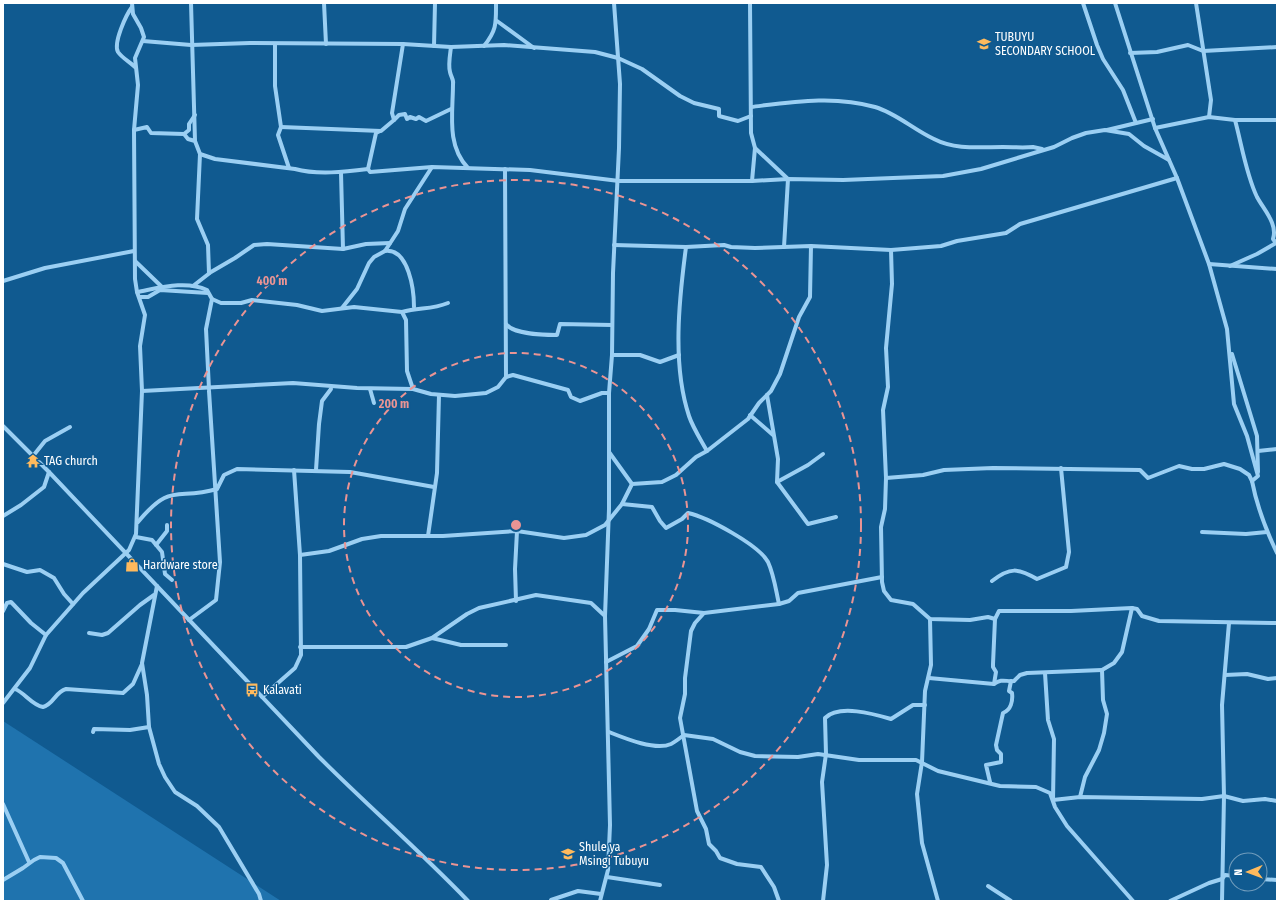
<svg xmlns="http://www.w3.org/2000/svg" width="1280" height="904" font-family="'Fira Sans Condensed',sans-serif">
<rect width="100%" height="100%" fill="#105a90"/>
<!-- green -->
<polygon fill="#1f73ae" points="3,721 281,901 3,901"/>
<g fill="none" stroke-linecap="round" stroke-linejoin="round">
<!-- minor -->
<g stroke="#9bcff3" stroke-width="4">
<polyline points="191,3 195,141"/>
<polyline points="324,3 326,44"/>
<polyline points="750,3 751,133 755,148 788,179 784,247"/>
<polyline points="1083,3 1097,45 1103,59 1123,90 1136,123"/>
<path d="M1115,3L1155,128L1177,178L1209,264L1227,329L1234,404L1247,436L1258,476L1252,481C1257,507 1266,530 1277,553"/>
<polyline points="1196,3 1211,100 1209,117"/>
<path d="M132,7C126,15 113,43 118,52C122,58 130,62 135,67"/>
<polyline points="497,21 534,48"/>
<polyline points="143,41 191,45 250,43 403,44 451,47 504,45 595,52 618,58 642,69 680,96 694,103 719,109 719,116 738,121 751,116"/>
<polyline points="275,45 275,86 281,127 278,135 289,168"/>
<polyline points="434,46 435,3"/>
<path d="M484,46C497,30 496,23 496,3"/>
<path d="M451,47C450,55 448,65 450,72C451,77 454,80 453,84C453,113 446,145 468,168"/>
<polyline points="1130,53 1157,52 1188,45 1203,51 1277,47"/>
<path d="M751,107C792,102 834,95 875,107C896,113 914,130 934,139C955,150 980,147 1003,147C1013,147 1023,148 1033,147L1042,149"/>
<polyline points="394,120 399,115 405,114 407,119 410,117 416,119 419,117 426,121 451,109"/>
<polyline points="281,127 381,131 394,120 392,113 403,44"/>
<polyline points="1155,128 1209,117 1235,120 1277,120"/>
<path d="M134,130L147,127L151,133L184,134L188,139L195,141L200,154L215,159L295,169C317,175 345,172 368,169L370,172L432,167L530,170L619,181H752L788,179L843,180L943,176L981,169L1054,147L1072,138L1086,133L1105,130L1129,134L1144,146L1169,160"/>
<polyline points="1107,130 1153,119"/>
<polyline points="184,134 189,130 189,124 195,115"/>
<polyline points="200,154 197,219 208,245 209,273"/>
<polyline points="368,169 376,133 380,131"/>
<polyline points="505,169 506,377"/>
<polyline points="341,173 343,249"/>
<polyline points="752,181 755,148"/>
<polyline points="614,245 686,247 724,245 731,247 755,248 811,246 891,250 941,246 957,241 1006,233 1020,224 1177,178"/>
<path d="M686,247C679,300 672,365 689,416C693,428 701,440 707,451"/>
<polyline points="891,250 892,284 886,348 888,387 883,410 886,478 885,509 881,527 882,582 884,591 891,600 913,604 930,619 970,620 988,617 995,619 999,611 1071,611 1132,608 1137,609 1142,616 1159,621 1277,623"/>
<path d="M385,251C409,248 414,291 414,307"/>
<polyline points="135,261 162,287"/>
<polyline points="1209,264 1277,269"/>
<path d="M1230,266L1257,254L1276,243L1273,239C1278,224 1264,210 1257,197C1246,174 1242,146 1235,120"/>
<polyline points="3,281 45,268 134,251"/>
<polyline points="193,286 211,272 235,258 254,245 267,244 343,249 366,244 390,243"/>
<path d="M137,292C159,288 186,280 207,290L212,299L221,303H241L252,300L297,305L322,311L354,307L402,312L406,320L407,371L413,389"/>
<polyline points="140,297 148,297 160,290 208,293"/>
<polyline points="342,308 357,289 369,263 374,257 385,251 398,231 405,209 432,167"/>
<path d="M402,312C419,307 431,310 448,303"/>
<path d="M506,324C513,334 545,335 557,335L560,324L612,325"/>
<polyline points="1232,354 1257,436 1258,472"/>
<polyline points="612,355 640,355 660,362 679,355"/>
<polyline points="209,389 206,329 212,299"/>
<polyline points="370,389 374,403"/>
<polyline points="142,391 293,383 357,388 413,389 431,394 455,396 486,393 498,387 506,377 513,375 568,390 571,397 580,401 602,393 609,393"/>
<polyline points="767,395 778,459 777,482 808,524 836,517"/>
<polyline points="750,415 773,435"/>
<path d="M3,426L49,472L319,757C368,806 420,851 468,901"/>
<polyline points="1258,451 1277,449"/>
<polyline points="609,452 632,484"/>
<polyline points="33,456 45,441 70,427"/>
<polyline points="316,470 319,424 322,401 331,389"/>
<polyline points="886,478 923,475 944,470 993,468 1140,470 1148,478 1179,466 1192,469 1204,469 1224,464 1240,469 1249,475 1252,481"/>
<polyline points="777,482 808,465 823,454"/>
<path d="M622,504L652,507L660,521L666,528L682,519L688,513C707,517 759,545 768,562C774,575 776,591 779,604"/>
<polyline points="3,516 21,505 44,487 49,472"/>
<path d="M138,522C172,481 176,501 217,489L224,475L237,469L350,472L434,487"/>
<polyline points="1202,532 1246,534 1267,532"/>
<polyline points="428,536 437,473 439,395"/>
<polyline points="136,537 152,540 162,552 165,574 172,580"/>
<polyline points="156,545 167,531 167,525"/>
<polyline points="300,555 329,551 362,539 381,536 443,536 517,531 564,538 586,535 605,525 622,504 632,484 662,482 676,475 696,457 707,451 748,419 759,403 771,391 780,374 799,317 810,297 811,246"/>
<polyline points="3,564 27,572 40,570 54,578 64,594 73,604"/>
<path d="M992,581C1010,567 1018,568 1037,579L1066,567L1069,552L1061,468"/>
<polyline points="157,586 142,663 147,695 149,727 159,764 165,777 175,792 197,806 219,827 259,894 261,901"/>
<polyline points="516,601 515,569 517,531"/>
<polyline points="3,611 7,603 11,602 31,623 46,635"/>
<polyline points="704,613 695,623 691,631 685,678 685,694 680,718 697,811 706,829 709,844 716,851 720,858 737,864 761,867 774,887 779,901"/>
<polyline points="930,619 931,665 925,691 922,762 917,794 922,843 938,901"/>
<polyline points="189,620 216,600 220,562 209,391"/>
<polyline points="89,633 102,635 108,633 140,605 154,595"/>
<polyline points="432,638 461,645 506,645"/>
<polyline points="300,647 406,647 432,638 467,614 479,608 536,595 591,603 605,616"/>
<polyline points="606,662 637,646 649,629 657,610 675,610 704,613 779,604 789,601 798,593 882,577"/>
<polyline points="1045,673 1048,720 1054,739 1053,800 1080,797 1202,799 1224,796 1243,801 1265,799 1277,801"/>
<polyline points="1225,675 1247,674 1268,679 1277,678"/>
<path d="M929,678L994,684C1002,678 1006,682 1014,681L1020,675L1027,673L1102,670"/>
<polyline points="994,684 996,672 993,667 993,664 995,619"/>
<path d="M15,689C25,693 32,705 43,707C54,704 55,692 66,689L123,693L133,684L142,664"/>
<polyline points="262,697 295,668 301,655 300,555 294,470"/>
<polyline points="3,703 30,668 46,635 83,593 129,550 136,534 142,391 140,346 145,315 137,292 135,279 134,130 138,85 135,58 144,37 141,28 133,14 132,3"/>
<polyline points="93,732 94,729 130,730 149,727"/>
<path d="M609,732C624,738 655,751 671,744C675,742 680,738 684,735L713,739L740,752L755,756L798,757L818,754L859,760H916L938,771L1000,786L1036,787L1050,793L1055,807L1067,826L1133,901"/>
<path d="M990,782L986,765L1001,762V754L997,750L996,745L1003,713C1011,710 1013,701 1012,693L1009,691L1011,681"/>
<polyline points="1080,797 1085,777 1099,750 1104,733 1107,714 1103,700 1102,670 1114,663 1122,652 1132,608"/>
<polyline points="3,804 29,862"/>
<polyline points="607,877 660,885"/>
<polyline points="1260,879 1277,880"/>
<polyline points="3,880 23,868 34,860 40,857 56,858 63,863 83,901"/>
<polyline points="988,886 1011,901"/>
<polyline points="551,900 578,891 601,894"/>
<polyline points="600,901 608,870 610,825 605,616 609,509 609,393 612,355 613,273 619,148 620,84 614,3"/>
<path d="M823,901L827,865L822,782L826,754L825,718C839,704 874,714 891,719L913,705H925"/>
<polyline points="1170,901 1209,883 1222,879 1225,875 1236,876"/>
<polyline points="1222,901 1224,796 1222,705 1229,623"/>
</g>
</g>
<!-- distance rings -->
<g fill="none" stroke="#ea9494" stroke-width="2" stroke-dasharray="7 5">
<circle cx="516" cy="525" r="172"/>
<circle cx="516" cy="525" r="345"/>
</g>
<!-- icons -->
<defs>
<g id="school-bare" transform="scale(1.08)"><path d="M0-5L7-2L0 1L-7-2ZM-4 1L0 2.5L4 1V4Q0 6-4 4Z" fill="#ffba5d" stroke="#105a90" stroke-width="2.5" paint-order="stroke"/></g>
<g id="temple-bare" transform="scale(1.08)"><path d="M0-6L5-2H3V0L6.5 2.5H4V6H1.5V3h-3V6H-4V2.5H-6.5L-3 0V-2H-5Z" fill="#ffba5d" stroke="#105a90" stroke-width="2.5" paint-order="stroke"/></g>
<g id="shop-bare" transform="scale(1.08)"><path d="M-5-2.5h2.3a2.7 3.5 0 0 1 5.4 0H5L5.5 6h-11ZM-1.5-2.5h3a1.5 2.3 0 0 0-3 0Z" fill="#ffba5d" stroke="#105a90" stroke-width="2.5" paint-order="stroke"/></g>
<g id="bus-bare" transform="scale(1.08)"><path d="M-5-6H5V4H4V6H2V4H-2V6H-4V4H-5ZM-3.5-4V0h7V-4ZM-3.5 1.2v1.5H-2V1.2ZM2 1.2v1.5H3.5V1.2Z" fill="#ffba5d" stroke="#105a90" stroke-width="2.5" paint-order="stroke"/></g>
</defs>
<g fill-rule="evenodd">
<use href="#school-bare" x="984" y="44"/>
<use href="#temple-bare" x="33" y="461"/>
<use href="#shop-bare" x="132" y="565"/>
<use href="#bus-bare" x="252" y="690"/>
<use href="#school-bare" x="568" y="854"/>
</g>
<g text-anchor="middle" stroke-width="3" stroke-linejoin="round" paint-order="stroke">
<!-- poi labels -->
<g font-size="12" fill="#fff" stroke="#105a90" text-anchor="start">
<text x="995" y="41">TUBUYU<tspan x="995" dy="14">SECONDARY SCHOOL</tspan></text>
<text x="44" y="465">TAG church</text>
<text x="143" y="569">Hardware store</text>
<text x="263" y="694">Kalavati</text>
<text x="579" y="851">Shule ya<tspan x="579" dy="14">Msingi Tubuyu</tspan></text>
</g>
</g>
<circle cx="516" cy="525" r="6" fill="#ea9494" stroke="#105a90" stroke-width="2"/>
<g font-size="12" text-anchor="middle" font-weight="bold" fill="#ea9494" stroke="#105a90" stroke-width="3" stroke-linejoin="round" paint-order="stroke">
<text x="272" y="285">400 m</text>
<text x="394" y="408">200 m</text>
</g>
<!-- border -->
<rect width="1280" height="904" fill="none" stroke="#ffffff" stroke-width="8"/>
<!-- north arrow -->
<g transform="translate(1248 872) rotate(269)"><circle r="19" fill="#105a90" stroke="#709cbc"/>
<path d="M0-3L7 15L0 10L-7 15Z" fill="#ffba5d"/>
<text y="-6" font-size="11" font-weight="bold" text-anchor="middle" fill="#ffffff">N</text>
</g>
</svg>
